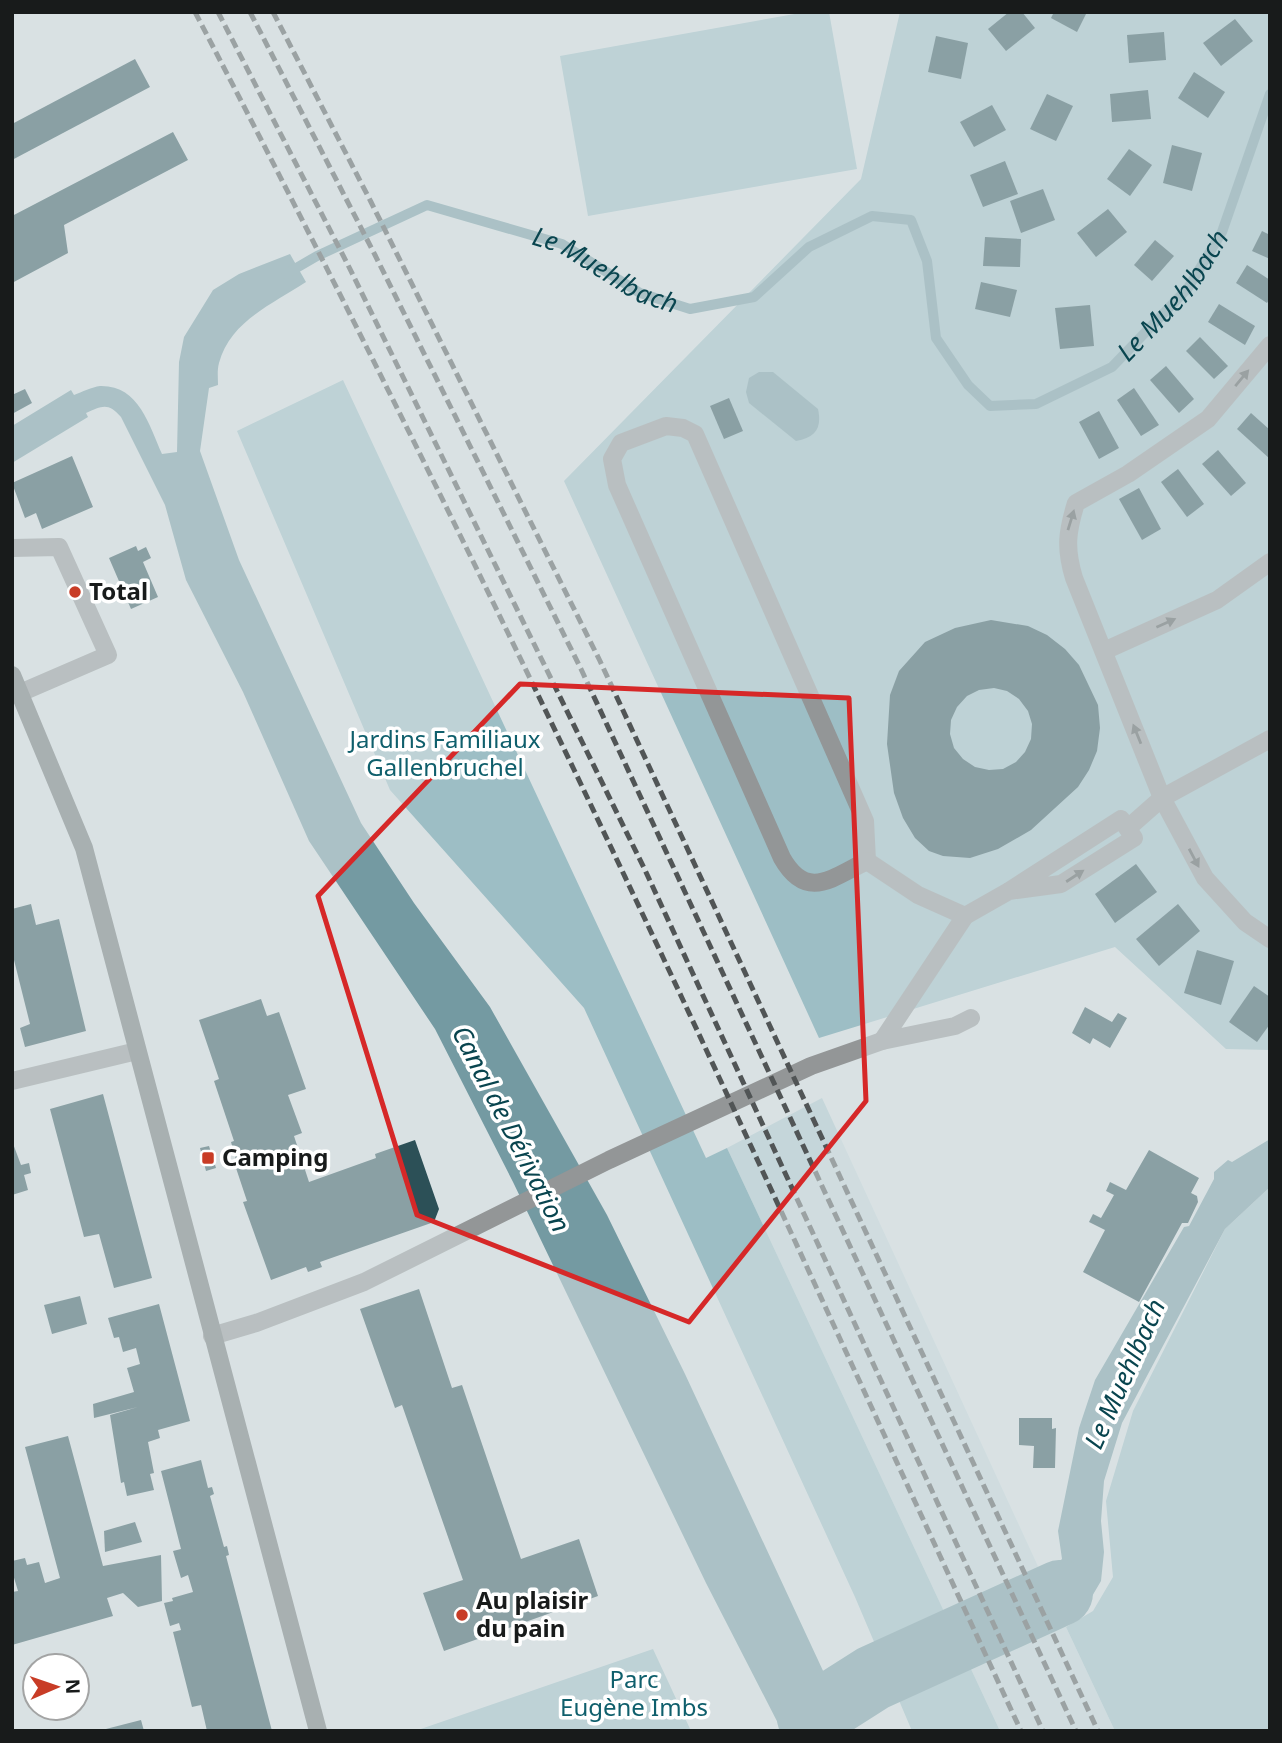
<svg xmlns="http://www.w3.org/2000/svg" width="1282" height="1743" font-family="'Noto Sans',sans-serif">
<rect width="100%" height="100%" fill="#d9e1e3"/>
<!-- built -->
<polygon fill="#c5d6da" points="822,1098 1066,1627 1115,1731 1000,1731 727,1148"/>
<!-- green -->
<g fill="#9dbec5">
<polygon points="806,12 829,12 857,169 588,216 560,56"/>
<polygon points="900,12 1270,12 1270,1050 1226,1049 1115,947 819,1038 564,481 861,179"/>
<polygon points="343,380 706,1158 727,1148 1000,1731 912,1731 855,1597 584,1008 390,790 237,431"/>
<polygon points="1270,1187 1270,1731 1115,1731 1066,1627 1093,1611 1113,1577 1106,1501 1133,1411 1225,1229"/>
<polygon points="653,1649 691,1731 415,1731"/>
</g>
<!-- water -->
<g fill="#749aa2">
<path d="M290,254L306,282C273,304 230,321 219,363C217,370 218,378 218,385L209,388L200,451L239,560L361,823L414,903L490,1007L607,1215L685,1374L851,1731H782L706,1583L513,1182L435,1029L309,841L243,692L186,580L165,505L121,417C108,402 102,406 86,413L88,417L12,463V426L71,390L74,395C82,392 92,387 100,386C139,385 149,425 162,454L177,452L179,362L184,337L213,290L239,274Z"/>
<path d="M759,372H773L818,409C822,428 816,437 796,441L749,403L746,392L749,378Z"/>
<polygon points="1270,1139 1270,1187 1225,1229 1122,1423 1104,1481 1101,1521 1104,1552 1101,1581 1091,1598 1064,1613 1047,1573 1062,1559 1058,1531 1079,1428 1095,1380 1184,1227 1189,1226 1214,1179 1214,1172 1228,1160 1232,1162"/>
</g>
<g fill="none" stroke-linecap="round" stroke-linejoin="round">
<!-- stream -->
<path stroke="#749aa2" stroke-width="10" id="s1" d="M286,274L317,256L427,205L562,244L640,293L690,309L754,297L809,247L872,216L911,220L927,261L936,338L968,385L990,406L1036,404L1112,367L1188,288L1222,232L1270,94"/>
<!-- river -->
<polyline stroke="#749aa2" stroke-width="66" points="810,1718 873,1678 1060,1593"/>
</g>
<!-- building -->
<g fill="#2c5057" fill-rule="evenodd">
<polygon points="1009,12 1022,12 1035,28 1006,51 988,29"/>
<polygon points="1054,12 1087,12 1077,32 1051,18"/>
<polygon points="1235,19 1253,41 1221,66 1203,43"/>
<polygon points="1164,32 1166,60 1129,63 1127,35"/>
<polygon points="936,36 968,43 961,79 928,72"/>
<polygon points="135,59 150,87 12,160 12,124"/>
<polygon points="1194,72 1225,92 1208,118 1178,98"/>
<polygon points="1148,90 1151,119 1112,122 1110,94"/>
<polygon points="1047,94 1073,106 1056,141 1030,129"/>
<polygon points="992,105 1006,130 974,147 960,122"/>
<polygon points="173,132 188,160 64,225 68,253 12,283 12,216"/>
<polygon points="1172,145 1202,153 1192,191 1163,183"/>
<polygon points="1129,149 1152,165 1130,196 1107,179"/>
<polygon points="1005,161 1018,194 983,207 970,175"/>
<polygon points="1043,189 1055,220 1021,233 1010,201"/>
<polygon points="1108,209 1127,232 1096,257 1077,233"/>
<polygon points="1262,231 1270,235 1270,259 1252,251"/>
<polygon points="985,237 1021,239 1020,267 983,266"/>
<polygon points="1155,240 1174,256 1152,281 1134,265"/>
<polygon points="1247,265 1270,280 1270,298 1267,303 1236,283"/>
<polygon points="981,282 1017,290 1010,317 975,309"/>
<polygon points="1219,304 1255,326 1245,345 1208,322"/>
<polygon points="1090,305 1094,346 1060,349 1055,308"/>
<polygon points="1200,337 1228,366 1214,379 1186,351"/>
<polygon points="1166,366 1194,399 1179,413 1150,380"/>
<polygon points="1134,388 1159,425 1141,436 1117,400"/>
<polygon points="25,389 32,403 12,414 12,395"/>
<polygon points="729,398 743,431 724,439 710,406"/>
<polygon points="1099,411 1119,448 1099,459 1079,422"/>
<polygon points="1251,413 1270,430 1270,459 1237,429"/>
<polygon points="1218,450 1246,483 1231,496 1202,464"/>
<polygon points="72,456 93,507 42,529 36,513 25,518 12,483"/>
<polygon points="1178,469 1204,504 1187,517 1161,482"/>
<polygon points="1139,488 1161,529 1142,540 1119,499"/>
<polygon points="136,546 138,551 146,547 151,558 143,562 158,597 131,609 109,558"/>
<path d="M991,620L1028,626L1047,635L1065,649L1079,665L1098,705L1100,728L1097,751L1089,770L1078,787L1031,830L998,849L970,858L943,856L929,851L915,838L903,818L894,793L887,744L890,695L899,671L925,642L955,628ZM994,688L1007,691L1019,699L1028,711L1032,724L1031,739L1025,752L1016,762L1003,769L989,770L975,767L963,759L954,748L950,734L951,720L957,707L967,696L979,690Z"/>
<polygon points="1136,864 1157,892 1115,923 1095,894"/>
<polygon points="31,904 36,925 59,919 86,1031 25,1047 20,1028 30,1024 12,952 12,909"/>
<polygon points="1178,904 1200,931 1159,966 1136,939"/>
<polygon points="1197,950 1234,961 1221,1005 1184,993"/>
<polygon points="1254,986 1270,997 1270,1024 1257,1042 1229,1022"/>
<polygon points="261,999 267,1016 279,1012 306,1089 288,1095 302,1133 294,1136 309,1182 376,1158 375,1154 415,1140 439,1209 434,1222 320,1262 322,1267 308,1272 306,1267 271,1280 243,1202 247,1201 234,1162 236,1160 231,1142 234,1141 214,1081 219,1079 199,1020"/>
<polygon points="1085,1007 1112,1022 1118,1013 1127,1018 1110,1048 1093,1038 1090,1044 1072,1033"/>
<polygon points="103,1094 152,1278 114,1288 99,1234 84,1237 50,1109"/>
<polygon points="12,1141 21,1165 29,1163 31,1173 24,1175 28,1190 12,1195"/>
<polygon points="209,1146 216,1168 206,1171 200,1148"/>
<polygon points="1149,1150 1199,1178 1191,1193 1197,1196 1198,1202 1188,1223 1182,1223 1139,1302 1083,1272 1105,1230 1089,1222 1093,1214 1101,1218 1114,1195 1106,1191 1110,1182 1126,1190"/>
<polygon points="419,1289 452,1388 462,1385 521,1559 579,1539 598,1596 444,1651 423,1593 463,1580 402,1405 395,1408 360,1309"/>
<polygon points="80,1296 87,1324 52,1334 44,1305"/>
<polygon points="159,1304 190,1421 158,1430 160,1438 148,1442 154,1473 150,1474 154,1490 127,1496 124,1482 121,1483 110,1415 138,1407 94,1418 93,1404 134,1392 127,1368 140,1364 136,1348 123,1352 119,1337 114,1338 108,1318"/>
<polygon points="1019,1418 1052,1418 1052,1429 1056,1428 1055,1468 1033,1468 1034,1446 1019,1445"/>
<polygon points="68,1436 103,1566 161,1555 162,1601 138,1607 123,1593 107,1598 113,1616 12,1645 12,1592 18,1591 12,1571 12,1561 25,1558 27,1565 39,1562 45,1583 60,1578 25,1447"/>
<polygon points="201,1460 208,1488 212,1487 214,1494 210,1496 224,1547 227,1546 229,1555 226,1556 272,1731 207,1731 201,1705 192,1707 173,1632 181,1630 179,1623 170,1626 164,1603 173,1601 172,1598 193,1592 188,1575 181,1578 173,1551 181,1549 161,1471"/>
<polygon points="135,1522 142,1542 105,1552 104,1531"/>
<polygon points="141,1720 144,1731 102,1731 102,1730"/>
</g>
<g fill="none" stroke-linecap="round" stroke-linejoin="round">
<!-- service -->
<g stroke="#939697" stroke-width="18">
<path d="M1270,345L1208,419L1128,474L1076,503C1067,532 1065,548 1074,578L1162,798L1205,878L1245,922L1270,939"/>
<path d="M666,426L683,428L695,434L865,821L867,861C833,877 807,902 782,858L617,485L612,459L621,443Z"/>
<polyline points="12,548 59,547 108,655 20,693"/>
<polyline points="1104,651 1217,600 1270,562"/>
<polyline points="1128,828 1162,798 1270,739"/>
<polyline points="867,861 918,895 965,916"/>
<polyline points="882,1041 965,916 1009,891 1121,819 1134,838 1061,884 1009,891"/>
</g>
<!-- minor -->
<g stroke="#939697" stroke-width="18">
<polyline points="12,1081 137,1051"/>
<polyline points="212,1336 256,1323 364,1282 609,1160 811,1066 882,1041 955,1026 971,1018"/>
</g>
<!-- secondary -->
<polyline stroke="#6e7374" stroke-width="18" points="12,675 84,848 318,1731"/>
<!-- rail -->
<g stroke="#515556" stroke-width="5" stroke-dasharray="10 5" stroke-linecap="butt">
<path d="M195,12C344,298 488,587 626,879C760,1162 889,1447 1021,1731"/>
<polyline points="218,12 348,265 645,870 1043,1731"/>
<polyline points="250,12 375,255 581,669 1076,1731"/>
<polyline points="273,12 371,202 600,661 1098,1731"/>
</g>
</g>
<!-- one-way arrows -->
<defs><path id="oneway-solid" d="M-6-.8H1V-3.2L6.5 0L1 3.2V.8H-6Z" transform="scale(1.75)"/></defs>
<g fill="#4f5253">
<use href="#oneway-solid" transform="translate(1242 378) rotate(-50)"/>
<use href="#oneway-solid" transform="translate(1071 520) rotate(-73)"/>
<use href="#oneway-solid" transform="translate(1166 623) rotate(-24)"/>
<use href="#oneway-solid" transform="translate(1137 734) rotate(-112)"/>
<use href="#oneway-solid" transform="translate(1194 858) rotate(62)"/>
<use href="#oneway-solid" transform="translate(1075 876) rotate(-33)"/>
</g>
<!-- marked area -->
<path d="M0 0H1282V1743H0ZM520,684L849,698L866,1101L689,1322L417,1215L318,896Z" fill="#d9e1e3" fill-opacity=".55" fill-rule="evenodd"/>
<path fill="none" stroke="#d62828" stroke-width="5" stroke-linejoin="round" d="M520,684L849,698L866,1101L689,1322L417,1215L318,896Z"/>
<!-- markers -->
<g fill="#c83c26" stroke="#fff" stroke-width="2.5">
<circle cx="75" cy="592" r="7"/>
<rect x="201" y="1151" width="14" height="14" rx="3.5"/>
<circle cx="462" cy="1615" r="7"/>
</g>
<g text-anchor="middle" stroke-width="7" stroke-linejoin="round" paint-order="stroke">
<!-- poi labels -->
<g font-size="24" font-weight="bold" fill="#181b1b" stroke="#fff" text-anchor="start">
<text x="89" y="600">Total</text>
<text x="222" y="1166">Camping</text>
<text x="476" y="1609">Au plaisir<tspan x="476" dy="28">du pain</tspan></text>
</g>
<!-- park labels -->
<g font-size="24" fill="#0f5f6c" stroke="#fff">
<text x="445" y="748">Jardins Familiaux<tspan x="445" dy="28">Gallenbruchel</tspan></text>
<text x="634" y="1688">Parc<tspan x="634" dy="28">Eugène Imbs</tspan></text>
</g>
<!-- water labels -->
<g font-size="26" font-style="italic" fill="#09454f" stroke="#fff">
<text dy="9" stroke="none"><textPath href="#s1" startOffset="348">Le Muehlbach</textPath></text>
<text dy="9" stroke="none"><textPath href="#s1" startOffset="1125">Le Muehlbach</textPath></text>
<text transform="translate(511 1129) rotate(63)" y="9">Canal de Dérivation</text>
<text transform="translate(1125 1374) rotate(-66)" y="9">Le Muehlbach</text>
</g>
</g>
<!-- border -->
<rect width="1282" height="1743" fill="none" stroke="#181b1b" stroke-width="28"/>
<!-- north arrow -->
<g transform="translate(56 1687) rotate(88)"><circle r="33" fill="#ffffff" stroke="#a3a4a4" stroke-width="2"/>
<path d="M0-5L12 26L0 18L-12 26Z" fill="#c83c26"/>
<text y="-10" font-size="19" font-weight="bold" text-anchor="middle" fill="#181b1b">N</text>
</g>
</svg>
